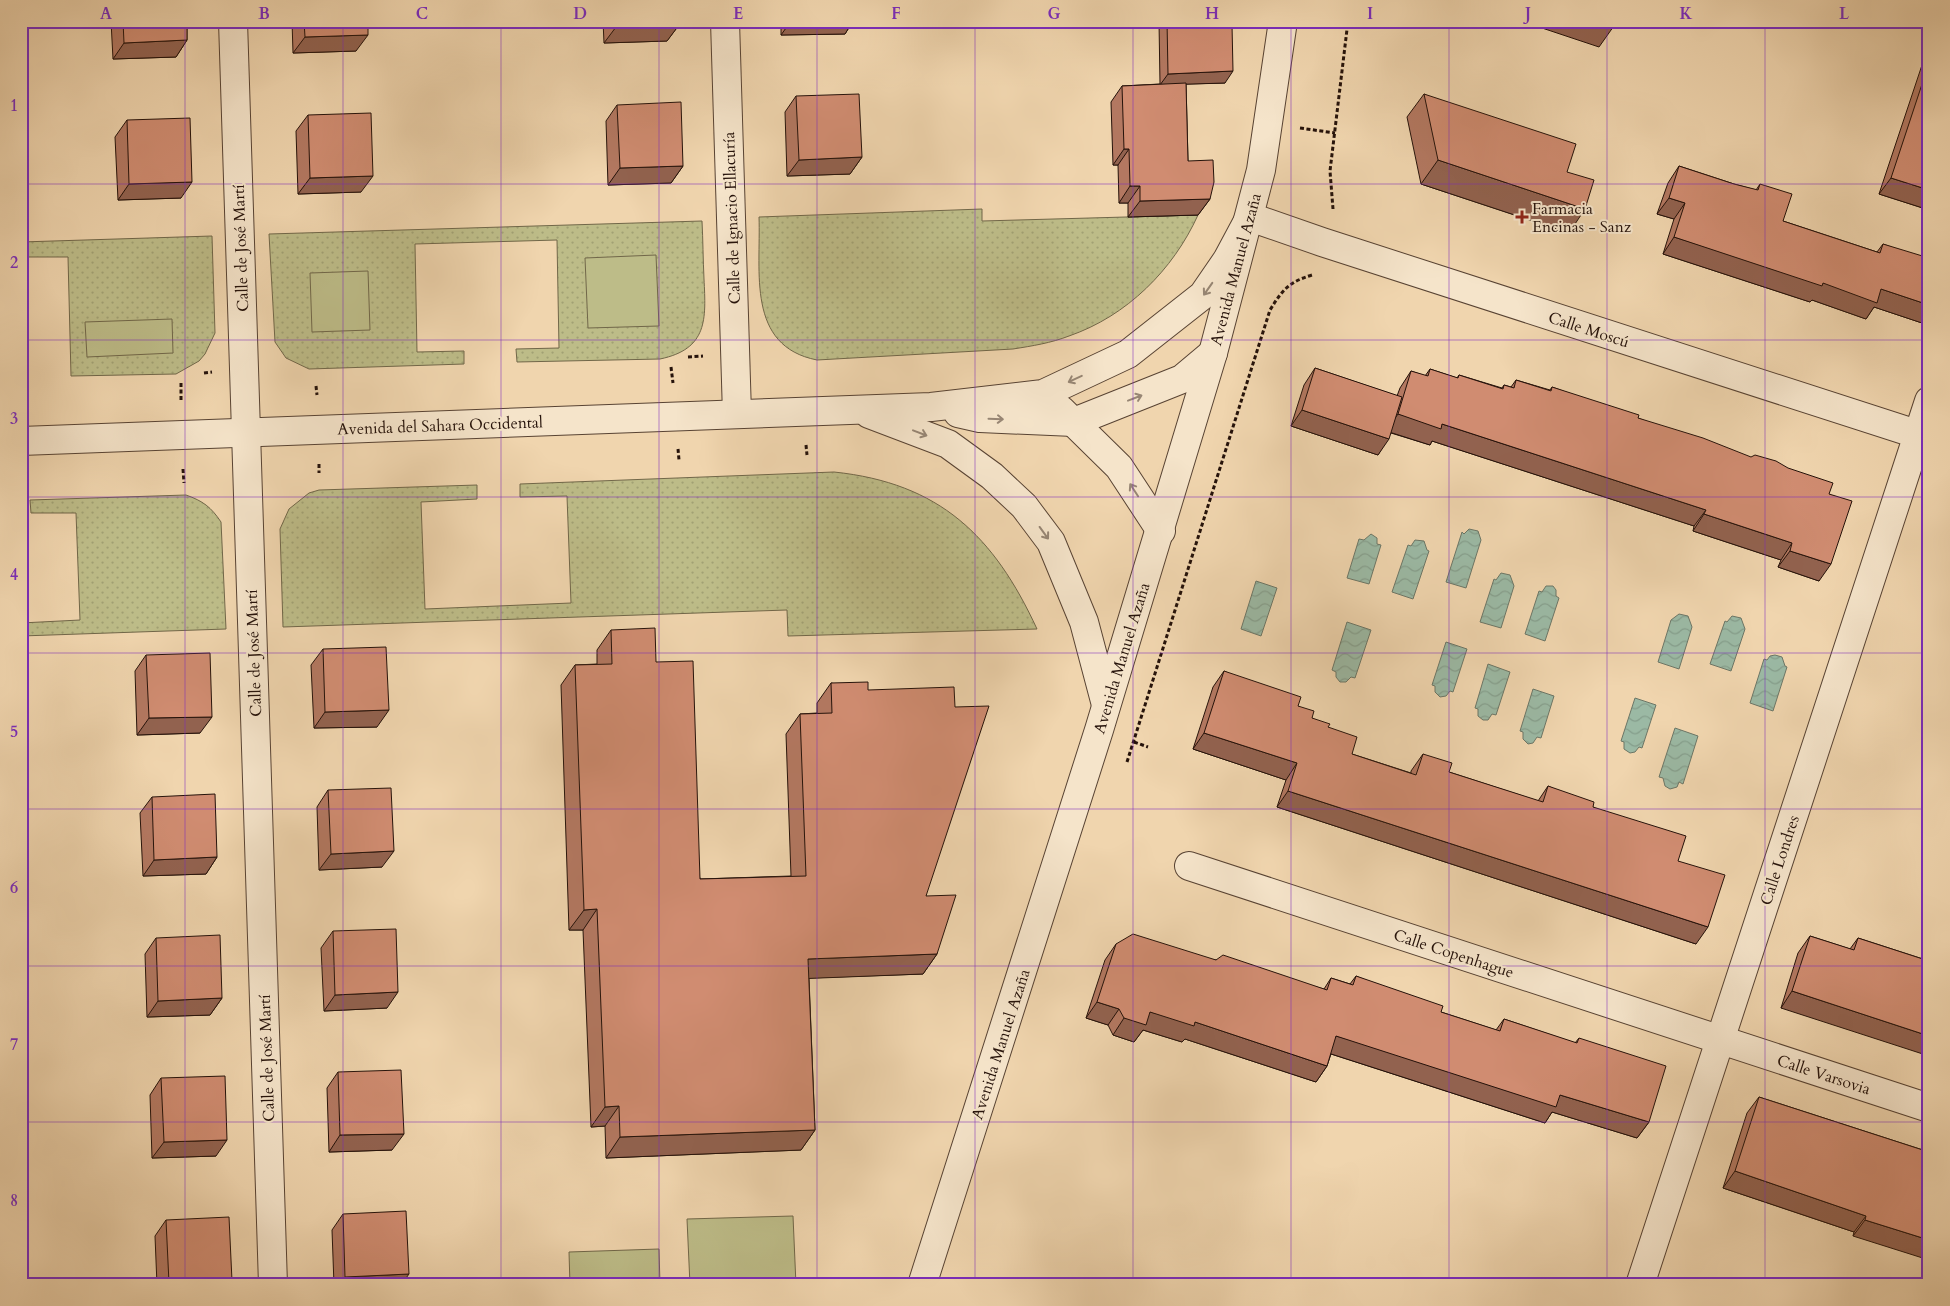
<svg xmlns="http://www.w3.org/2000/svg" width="1950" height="1306" font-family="Cardo,serif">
<defs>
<pattern id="grass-dots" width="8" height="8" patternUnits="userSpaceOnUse" patternTransform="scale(1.25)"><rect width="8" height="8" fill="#bdbc88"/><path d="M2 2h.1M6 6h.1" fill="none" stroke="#a2a174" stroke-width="1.8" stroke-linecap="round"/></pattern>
<pattern id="water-waves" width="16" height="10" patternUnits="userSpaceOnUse" patternTransform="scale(1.25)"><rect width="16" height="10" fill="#9bb9a4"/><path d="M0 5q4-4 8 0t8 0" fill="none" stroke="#859e8c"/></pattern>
</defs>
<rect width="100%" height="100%" fill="#f0d5ae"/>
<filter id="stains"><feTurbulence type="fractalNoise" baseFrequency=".004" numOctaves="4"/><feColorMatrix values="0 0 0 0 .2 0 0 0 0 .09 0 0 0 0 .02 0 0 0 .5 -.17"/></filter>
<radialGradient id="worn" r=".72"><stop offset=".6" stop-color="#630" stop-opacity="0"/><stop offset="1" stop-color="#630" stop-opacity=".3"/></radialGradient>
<!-- grass -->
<g fill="url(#grass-dots)" stroke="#716749">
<path d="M982,209V221L1198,215C1173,270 1127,316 1069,336C1051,343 1032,346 1013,349L817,360C746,346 761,272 759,217Z"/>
<path d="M702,221C703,240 703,259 704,279C706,319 708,349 660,359L517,362L516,349L559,348L557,240L415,244L417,352L464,351V364L309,369L286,358L275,342L269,234Z"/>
<polygon points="212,236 215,333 205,354 199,361 176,374 71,376 68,257 21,257 21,242"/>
<path d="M834,472C940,483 994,536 1037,629L788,636L787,610L283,627L280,529L289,509L309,493L319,490L477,485V499L421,502L425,609L571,603L567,496L520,497V484Z"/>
<path d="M186,495C203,501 211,507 221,522L226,629L21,636V623L80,620L76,513H31L30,500Z"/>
</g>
<!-- park -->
<g fill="#bdbc88" stroke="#716749">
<polygon points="656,255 659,326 588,328 585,258"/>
<polygon points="368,271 370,330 312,332 310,273"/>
<polygon points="172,319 173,353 87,357 85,322"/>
<polygon points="793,1216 796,1285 690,1285 687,1219"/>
<polygon points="659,1249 660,1285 570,1285 569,1252"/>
</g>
<!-- water -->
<g fill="url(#water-waves)" stroke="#6c7666">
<polygon points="1469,529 1478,531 1481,540 1466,588 1446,582 1462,532 1464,534"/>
<polygon points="1371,534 1377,538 1377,544 1381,545 1369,584 1347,578 1359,539 1364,540"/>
<polygon points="1415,540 1424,541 1427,550 1429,551 1413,599 1392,592 1408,545 1411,546"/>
<polygon points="1501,573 1510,575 1514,586 1501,628 1480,622 1494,579 1496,580"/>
<polygon points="1256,581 1277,588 1261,636 1241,629"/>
<polygon points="1546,586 1553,586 1556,590 1556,596 1559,598 1545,641 1525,634 1539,591 1542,592"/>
<polygon points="1679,614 1688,616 1692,627 1679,669 1658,662 1671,620"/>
<polygon points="1732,616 1741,618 1745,629 1731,671 1710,664 1725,621 1727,622"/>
<polygon points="1347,622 1371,630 1355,678 1351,677 1346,682 1340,682 1336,677 1336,672 1332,670"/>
<polygon points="1446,642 1467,649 1453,692 1450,691 1446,696 1440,697 1435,692 1435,686 1432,685"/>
<polygon points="1775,655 1782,657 1785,666 1787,667 1773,711 1750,703 1764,659 1767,660 1770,656"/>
<polygon points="1488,664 1510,672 1496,715 1492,714 1488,720 1483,720 1478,716 1478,709 1475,708"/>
<polygon points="1533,689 1554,696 1541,738 1537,737 1533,743 1528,744 1523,739 1523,732 1520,731"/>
<polygon points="1635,698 1656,705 1642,748 1639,747 1635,752 1630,753 1624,749 1624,742 1621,741"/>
<polygon points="1675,728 1698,736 1683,784 1679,782 1677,787 1670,789 1665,786 1663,778 1659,777"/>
</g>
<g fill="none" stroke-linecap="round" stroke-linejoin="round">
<!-- minor casing -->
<g stroke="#584333" stroke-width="30">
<g id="minor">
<polyline points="233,21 273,1285"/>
<polyline points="725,21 737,414"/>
<polyline points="1061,410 1119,467 1161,531"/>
<polyline points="958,413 980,418 1074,422 1182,379 1213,353"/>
<polyline points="869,414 948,444 992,476 1024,506 1051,542 1084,622 1106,705"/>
<polyline points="21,441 931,407 1043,394 1128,354 1203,295 1227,260 1250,217 1322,242 1929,438"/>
<polyline points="1189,866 1929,1108"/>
<polyline points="1640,1285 1929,401"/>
</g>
</g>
<!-- tertiary casing -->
<g stroke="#584333" stroke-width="30">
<polyline id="tertiary" points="922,1285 1099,730 1213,353 1261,170 1283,21"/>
</g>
<!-- path -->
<g stroke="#25120a" stroke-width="3" stroke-dasharray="4 2.5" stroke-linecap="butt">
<polyline points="1300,128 1335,133"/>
<polyline points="1333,209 1330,171 1348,21"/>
<polyline points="688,357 703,356"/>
<polyline points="671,367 673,383"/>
<polyline points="204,373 212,372"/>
<polyline points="181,383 181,400"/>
<polyline points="316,386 317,395"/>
<polyline points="806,445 807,455"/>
<polyline points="678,449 679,460"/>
<polyline points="319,464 319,473"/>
<polyline points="183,469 184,483"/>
<polyline points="1134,742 1148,747"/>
<path d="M1127,762L1270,310C1283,289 1289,282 1312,275"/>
</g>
<!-- minor -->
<use href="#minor" stroke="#f5e4ca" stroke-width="28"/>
<!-- tertiary -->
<use href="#tertiary" stroke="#f5e4ca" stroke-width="28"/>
</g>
<!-- wall -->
<g fill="#b37861" stroke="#25120a">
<polygon points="111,21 187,21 187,40 176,57 113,59"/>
<polygon points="292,21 368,21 356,51 293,53"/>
<polygon points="603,21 679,21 679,25 667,41 604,43"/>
<polygon points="781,21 853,21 845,34 781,35"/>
<polygon points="1154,21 1226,21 1225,83 1186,84 1188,161 1210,199 1198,215 1128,217 1128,203 1119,203 1118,165 1113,165 1111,102 1122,86 1160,84 1159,22 1154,23"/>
<polygon points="1929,44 1929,210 1879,194"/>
<polygon points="1424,94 1567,172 1569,233 1421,184 1407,117"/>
<polygon points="796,96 862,157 850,174 787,176 785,112"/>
<polygon points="617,105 683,166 671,183 608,185 606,121"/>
<polygon points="308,115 361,192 298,194 296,131"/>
<polygon points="127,120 181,198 118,200 115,137"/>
<polygon points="1679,166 1734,184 1756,190 1760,184 1783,221 1877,252 1883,244 1929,261 1929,318 1925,324 1874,307 1866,319 1812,300 1810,302 1663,254 1674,219 1657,214 1668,183"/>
<polygon points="1315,368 1397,396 1400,388 1411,371 1425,376 1430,369 1457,378 1459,375 1502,388 1504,385 1511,387 1516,380 1550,390 1552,387 1638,418 1829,494 1819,581 1778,567 1781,560 1693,531 1694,526 1432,441 1430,445 1391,433 1378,455 1291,426 1304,385"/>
<polygon points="1929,553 1929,571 1924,569"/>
<polygon points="611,630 656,662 700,879 791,876 786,734 800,714 817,713 817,703 831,683 868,690 926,896 937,954 923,974 809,978 815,1130 801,1150 606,1158 605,1126 591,1127 583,930 569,930 561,685 575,665 597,664 597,650"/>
<polygon points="323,649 377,727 314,728 311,665"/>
<polygon points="146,655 200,733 137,735 135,671"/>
<polygon points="1224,671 1298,706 1312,718 1328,727 1352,754 1411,773 1411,771 1423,754 1449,772 1538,801 1548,786 1593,807 1678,861 1696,944 1277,807 1286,780 1193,749 1213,687"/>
<polygon points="328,790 382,867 319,870 317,807"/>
<polygon points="152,797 217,857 206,874 143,876 140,813"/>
<polygon points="333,931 387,1008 324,1011 321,948"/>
<polygon points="1810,936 1850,949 1858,938 1929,961 1781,1008 1798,953"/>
<polygon points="156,938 222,998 210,1015 147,1017 145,954"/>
<polygon points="1116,944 1216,960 1324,989 1331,978 1350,984 1356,976 1441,1012 1496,1030 1504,1019 1575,1043 1579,1038 1649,1122 1637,1138 1552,1112 1545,1123 1331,1054 1327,1066 1316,1082 1185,1039 1182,1042 1143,1030 1134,1042 1113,1035 1108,1025 1086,1018 1105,960"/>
<polygon points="338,1072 392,1150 329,1152 327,1088"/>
<polygon points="161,1078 216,1156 152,1158 150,1095"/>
<polygon points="1759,1097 1929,1152 1853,1236 1854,1232 1723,1188 1747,1113"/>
<polygon points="343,1214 401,1285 334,1285 332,1230"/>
<polygon points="166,1220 229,1285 157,1285 155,1236"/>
</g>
<!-- shaded-wall -->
<g fill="#92624f" stroke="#25120a">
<polygon points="791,21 853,21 845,34 781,35"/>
<polygon points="1521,21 1610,21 1616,23 1599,47"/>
<polygon points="679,25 667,41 604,43 616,27"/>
<polygon points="368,35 356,51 293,53 305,37"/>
<polygon points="187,40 176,57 113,59 124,43"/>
<polygon points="1233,71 1225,83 1160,85 1168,74"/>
<polygon points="1124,149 1129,149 1118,165 1113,165"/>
<polygon points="862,157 850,174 787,176 799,160"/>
<polygon points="1438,160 1585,209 1569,233 1421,184"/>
<polygon points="683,166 671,183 608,185 620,168"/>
<polygon points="373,176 361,192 298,194 310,178"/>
<polygon points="1891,178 1929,190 1929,210 1879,194"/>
<polygon points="192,182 181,198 118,200 129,184"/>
<polygon points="1130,186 1140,186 1128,203 1119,203"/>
<polygon points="1669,198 1685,203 1674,219 1657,214"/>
<polygon points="1210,199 1198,215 1128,217 1140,201"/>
<polygon points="1674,237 1823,283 1881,289 1929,305 1929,318 1925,324 1874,307 1866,319 1812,300 1810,302 1663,254"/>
<polygon points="1302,410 1389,439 1378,455 1291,426"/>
<polygon points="1398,414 1442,424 1706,510 1694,526 1432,441 1430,445 1386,431"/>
<polygon points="1704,514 1792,543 1781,560 1693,531"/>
<polygon points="1790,551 1831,564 1819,581 1778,567"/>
<polygon points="1929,562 1929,571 1924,569"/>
<polygon points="389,710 377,727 314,728 325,712"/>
<polygon points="212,717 200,733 137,735 149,718"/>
<polygon points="1204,733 1297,763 1286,780 1193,749"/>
<polygon points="1288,791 1708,927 1696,944 1277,807"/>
<polygon points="394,851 382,867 319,870 331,854"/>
<polygon points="217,857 206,874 143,876 154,860"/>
<polygon points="597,909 583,930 569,930 584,910"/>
<polygon points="937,954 923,974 794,979 808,959"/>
<polygon points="1792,991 1929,1036 1929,1056 1781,1008"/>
<polygon points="398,992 387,1008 324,1011 335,995"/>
<polygon points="222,998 210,1015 147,1017 158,1001"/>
<polygon points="1097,1002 1119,1009 1108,1025 1086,1018"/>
<polygon points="1150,1012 1195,1022 1327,1066 1316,1082 1185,1039 1182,1042 1143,1030 1134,1042 1113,1035 1124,1018"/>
<polygon points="1336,1036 1560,1095 1649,1122 1637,1138 1552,1112 1545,1123 1325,1052"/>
<polygon points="619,1106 605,1126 591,1127 605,1107"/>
<polygon points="815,1130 801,1150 606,1158 620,1137"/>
<polygon points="404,1134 392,1150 329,1152 340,1135"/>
<polygon points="227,1140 216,1156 152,1158 164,1142"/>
<polygon points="1735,1171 1866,1216 1854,1232 1723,1188"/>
<polygon points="1865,1220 1929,1240 1929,1260 1853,1236"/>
<polygon points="409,1274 401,1285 340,1285 345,1277"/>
<polygon points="232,1281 229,1285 168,1285 169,1283"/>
</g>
<!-- building -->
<g fill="#d08c71" stroke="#25120a">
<polygon points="123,21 187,21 187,40 124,43"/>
<polygon points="304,21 368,21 368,35 305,37"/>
<polygon points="615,21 679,21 679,25 616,27"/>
<polygon points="1167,21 1226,21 1226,26 1232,25 1233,71 1168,74"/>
<polygon points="1929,63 1929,190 1891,178"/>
<polygon points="1186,83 1188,161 1213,160 1214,182 1210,199 1140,201 1140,186 1130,186 1129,149 1124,149 1122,86"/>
<polygon points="859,94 862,157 799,160 796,96"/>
<polygon points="1424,94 1576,144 1567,172 1594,180 1585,209 1438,160"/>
<polygon points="681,102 683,166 620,168 617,105"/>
<polygon points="371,113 373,176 310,178 308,115"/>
<polygon points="190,118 192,182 129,184 127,120"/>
<polygon points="1679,166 1734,184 1758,190 1760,184 1792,194 1783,221 1880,253 1883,244 1929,258 1929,305 1881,289 1877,303 1823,283 1822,286 1674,237 1685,203 1669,198"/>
<polygon points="1315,368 1402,397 1389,439 1302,410"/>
<polygon points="1430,369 1458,378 1459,375 1503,389 1504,385 1514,388 1516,380 1551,391 1552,387 1639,415 1638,418 1703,438 1751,457 1755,455 1776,461 1788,468 1833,483 1829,494 1852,501 1831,564 1790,551 1792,543 1704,514 1706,510 1442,424 1441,429 1398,414 1411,371 1428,376"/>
<polygon points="655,628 656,662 693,661 700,879 806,876 800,714 832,713 831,683 868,682 868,690 954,687 955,707 989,706 926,896 956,895 937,954 808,959 815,1130 620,1137 619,1106 605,1107 597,909 584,910 575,665 612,664 611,630"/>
<polygon points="386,647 389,710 325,712 323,649"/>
<polygon points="210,653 212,717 149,718 146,655"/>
<polygon points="1224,671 1301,697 1298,706 1314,711 1312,718 1330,724 1328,727 1357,737 1352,754 1416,775 1423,754 1452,763 1449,772 1543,802 1548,786 1594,802 1593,807 1686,836 1678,861 1725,875 1708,927 1288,791 1297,763 1204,733"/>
<polygon points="391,788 394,851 331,854 328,790"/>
<polygon points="215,794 217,857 154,860 152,797"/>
<polygon points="396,929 398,992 335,995 333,931"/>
<polygon points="1133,934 1216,960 1223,955 1327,990 1331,978 1353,985 1356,976 1443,1006 1441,1012 1500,1031 1504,1019 1577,1043 1579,1038 1666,1066 1649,1122 1560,1095 1556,1107 1336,1036 1327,1066 1195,1022 1194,1026 1150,1012 1146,1025 1124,1018 1119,1009 1097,1002 1116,944"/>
<polygon points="220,935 222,998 158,1001 156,938"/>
<polygon points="1810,936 1854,950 1858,938 1929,961 1929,1036 1792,991"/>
<polygon points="401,1070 404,1134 340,1135 338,1072"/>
<polygon points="225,1076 227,1140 164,1142 161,1078"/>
<polygon points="1759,1097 1929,1152 1929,1240 1865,1220 1866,1216 1735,1171"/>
<polygon points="406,1211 409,1274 345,1277 343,1214"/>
<polygon points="229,1217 232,1281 169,1283 166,1220"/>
</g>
<!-- one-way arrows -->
<defs><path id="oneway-shaft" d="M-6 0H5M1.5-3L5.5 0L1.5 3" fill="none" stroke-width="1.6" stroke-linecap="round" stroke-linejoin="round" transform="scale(1.25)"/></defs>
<g stroke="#978674">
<use href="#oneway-shaft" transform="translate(1208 289) rotate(125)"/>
<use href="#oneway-shaft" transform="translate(1075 379) rotate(155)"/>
<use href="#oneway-shaft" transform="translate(1135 398) rotate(-21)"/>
<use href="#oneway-shaft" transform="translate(996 419) rotate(2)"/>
<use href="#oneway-shaft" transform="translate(920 433) rotate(21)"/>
<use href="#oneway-shaft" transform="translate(1134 490) rotate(-123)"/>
<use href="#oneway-shaft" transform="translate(1044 533) rotate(54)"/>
</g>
<!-- grid -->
<path fill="none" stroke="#7b2cbf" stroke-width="1" stroke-opacity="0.55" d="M185,21V1285M343,21V1285M501,21V1285M659,21V1285M817,21V1285M975,21V1285M1133,21V1285M1291,21V1285M1449,21V1285M1607,21V1285M1765,21V1285M21,184H1929M21,340H1929M21,497H1929M21,653H1929M21,809H1929M21,966H1929M21,1122H1929"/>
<!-- markers -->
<path fill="#8f2418" stroke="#f5e4ca" stroke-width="2" d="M1519.5 209.5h5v5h5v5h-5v5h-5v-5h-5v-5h5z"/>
<g text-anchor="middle" stroke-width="4" stroke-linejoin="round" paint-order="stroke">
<!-- poi labels -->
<g font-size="16" fill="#25120a" stroke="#f5e4ca" text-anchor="start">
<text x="1532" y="214">Farmacia<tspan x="1532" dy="18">Encinas - Sanz</tspan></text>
</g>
<!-- street labels -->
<g font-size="16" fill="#25120a" stroke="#f5e4ca">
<text transform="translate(731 218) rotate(-92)" y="6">Calle de Ignacio Ellacuría</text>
<text transform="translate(240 248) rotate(-92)" y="6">Calle de José Martí</text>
<text transform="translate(1235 269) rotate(-75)" y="6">Avenida Manuel Azaña</text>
<text transform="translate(1589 329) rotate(18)" y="6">Calle Moscú</text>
<text transform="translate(440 425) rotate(-2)" y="6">Avenida del Sahara Occidental</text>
<text transform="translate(253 653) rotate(-92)" y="6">Calle de José Martí</text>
<text transform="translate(1121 658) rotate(-73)" y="6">Avenida Manuel Azaña</text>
<text transform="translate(1779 860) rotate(-72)" y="6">Calle Londres</text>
<text transform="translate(1454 953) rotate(18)" y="6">Calle Copenhague</text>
<text transform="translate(1000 1044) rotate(-72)" y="6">Avenida Manuel Azaña</text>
<text transform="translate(266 1058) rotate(-92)" y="6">Calle de José Martí</text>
<text transform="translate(1824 1074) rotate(18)" y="6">Calle Varsovia</text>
</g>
</g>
<!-- margin -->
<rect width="1950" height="1306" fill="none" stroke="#f0d5ae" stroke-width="55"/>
<rect x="28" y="28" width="1894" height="1250" fill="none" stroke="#7b2cbf" stroke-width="2"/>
<g font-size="16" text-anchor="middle" font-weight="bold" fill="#7b2cbf">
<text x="106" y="19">A</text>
<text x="264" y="19">B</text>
<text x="422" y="19">C</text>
<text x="580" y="19">D</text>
<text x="738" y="19">E</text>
<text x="896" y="19">F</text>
<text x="1054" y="19">G</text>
<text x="1212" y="19">H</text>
<text x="1370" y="19">I</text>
<text x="1528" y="19">J</text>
<text x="1686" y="19">K</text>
<text x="1844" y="19">L</text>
<text x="14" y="111">1</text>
<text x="14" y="268">2</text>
<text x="14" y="424">3</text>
<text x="14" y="580">4</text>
<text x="14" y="737">5</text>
<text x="14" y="893">6</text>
<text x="14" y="1050">7</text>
<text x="14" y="1206">8</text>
</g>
<rect width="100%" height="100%" filter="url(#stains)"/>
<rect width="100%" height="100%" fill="url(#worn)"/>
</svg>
